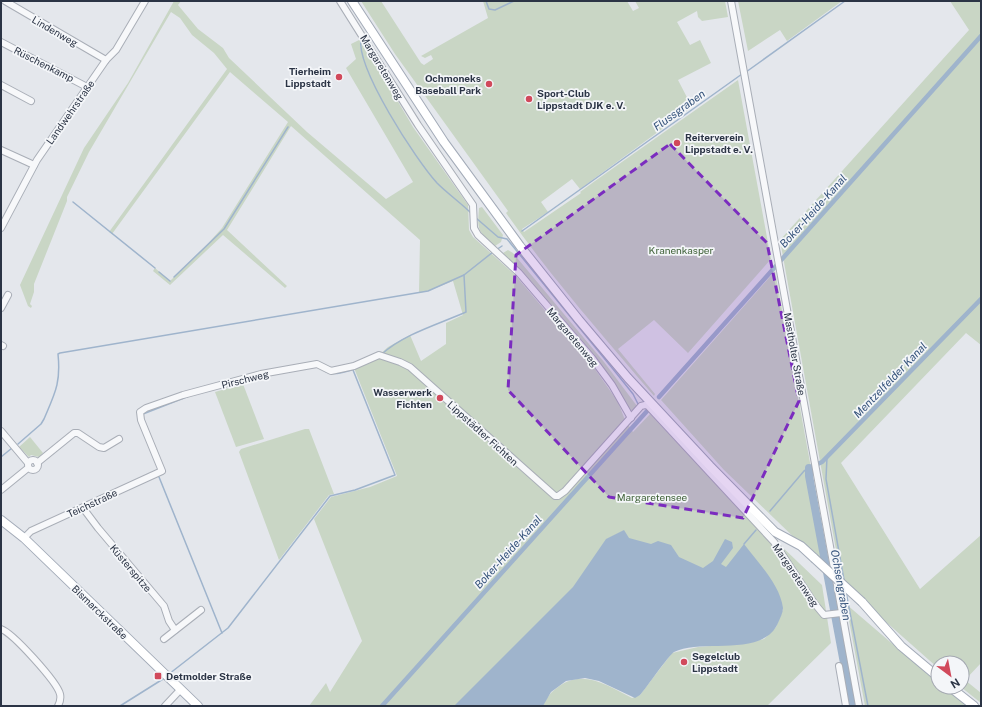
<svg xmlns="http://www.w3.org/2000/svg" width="982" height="707" font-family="'Public Sans',sans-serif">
<rect width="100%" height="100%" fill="#e4e7ec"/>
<!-- green -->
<g fill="#c9d6c5">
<path d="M174,1H181L178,5L198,29L223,48L229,58L307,132L386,199L413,182L346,68L356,59L351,44L361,39L413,127L468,205L469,230L473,237L515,275L595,369L618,402L625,420L633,432L650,414L759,530L776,541L822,585L831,643L767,706H543C546,698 551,692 558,687C583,668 608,686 632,698L640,695L672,653L698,647L748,643L764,639L776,627L783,609L487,706H309L326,683L330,692L362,641L314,519L331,497L370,487L397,476L354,368L377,357L388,347L410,335L421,361L446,344V323L463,315L453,281L428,291L419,293L420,240L291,126L227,230L287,286L285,288L223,235L170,285L153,271L155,268L170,281L204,248L222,228L288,122L230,72L112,234L109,232L227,69L214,53L192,35L180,18L171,12L89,152L67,197V201L34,284V292L30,304L32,306L31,308L28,306L20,285L84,148L128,83Z"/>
<path d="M361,1H381L421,63L424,65L433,59L431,55L425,58L421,56L488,18L483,1H627L633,11L639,8L635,1H725L728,17L702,21L698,17L697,11L677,22L690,45L700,40L711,63L678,80L692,107L580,189L572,179L541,202L548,212L522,229L524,232L581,193L580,192L595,181L738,80L771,259L688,353L654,320L618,349L655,394L654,396C603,336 551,277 506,213L508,211L395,54Z"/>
<polygon points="738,1 842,1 787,41 780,30 748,51"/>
<polygon points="950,1 981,1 981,345 966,333 841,463 920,589 981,535 981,663 965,680 981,693 981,703 961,687 962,663 938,663 938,668 842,583 780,240 969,30"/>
<path d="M482,207L503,235L501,242L495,246C478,230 477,232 479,208Z"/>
<path d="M508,250L513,253L604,362L637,406L633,411L629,409C614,378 591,352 568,326C547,301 527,276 503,253Z"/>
<polygon points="775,271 830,572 724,470 661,400"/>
<polygon points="243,384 264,439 236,447 215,392"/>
<polygon points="305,429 309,429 334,494 329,495 279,560 239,452 241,449"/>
<polygon points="30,437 43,453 39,457 31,455 29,457 19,447"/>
<polygon points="846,604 938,683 938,687 943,687 968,706 865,706"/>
</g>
<!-- water -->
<path fill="#9fb4cc" d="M624,530L629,538L651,544L658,541L671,545L679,557L703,568L713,561L725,539L732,542L733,548L721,564L726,567L744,544C758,563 780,584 783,608C783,613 780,618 778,623C763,658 702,638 674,652C668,656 647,687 640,695L635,698L599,681L585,678L566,681L551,692L543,706H454L573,587L606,539Z"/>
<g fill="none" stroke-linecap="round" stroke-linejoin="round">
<!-- stream -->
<g stroke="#9fb4cc" stroke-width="1.5">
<polyline points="486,1 489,9 495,10 514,1"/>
<path d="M361,39C356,68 416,160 437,183C448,194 461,203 472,214"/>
<polyline points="746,72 845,1"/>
<polyline points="73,202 155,268"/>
<polyline points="476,218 498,237 507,239 613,369 633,394 638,404"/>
<polyline points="522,231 742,74"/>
<polyline points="496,250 502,246"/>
<polyline points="159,272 170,281"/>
<polyline points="174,277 224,229 288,127"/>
<path d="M382,354C404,334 439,324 466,312L464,275"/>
<path d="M324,370C331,377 343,372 352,370"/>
<polyline points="250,380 268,376"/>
<polyline points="143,414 189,396"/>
<path d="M18,444L41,424L44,419C55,393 61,383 58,354L60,353L428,291L464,275L493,252"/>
<polyline points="1,457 12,448"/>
<polyline points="827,457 826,479 844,580"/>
<polyline points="159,477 222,633"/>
<polyline points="770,511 804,471 809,468"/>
<polyline points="744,544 756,530"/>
<polyline points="846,592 868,706"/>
<polyline points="169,674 228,628 330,496 355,490 395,475 353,370"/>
<polyline points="120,706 163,679"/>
</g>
<!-- canal -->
<g stroke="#9fb4cc" stroke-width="4.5">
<polyline points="659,397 981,36"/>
<polyline points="809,468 822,462 981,299"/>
<polyline points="382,706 648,410"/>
</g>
<!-- river -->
<polyline stroke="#9fb4cc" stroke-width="8" points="809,468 809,476 852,706"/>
<!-- minor casing -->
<g stroke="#a9aeb7" stroke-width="8">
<g id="minor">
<polyline points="5,1 106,60"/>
<polyline points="340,1 418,125 473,205 474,228 478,235 519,273 592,358 612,385 631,418"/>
<polyline points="731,1 859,706"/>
<polyline points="1,42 87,87"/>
<polyline points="1,85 31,101"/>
<polyline points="1,150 34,165"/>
<polyline points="1,228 37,160 106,60 116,50 145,1"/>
<polyline points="1,308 8,295"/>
<polyline points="1,345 3,346"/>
<polyline points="1,431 28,463"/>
<circle cx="33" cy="465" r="5"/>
<polyline points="37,463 74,433 78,433 99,447 104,448 119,439"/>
<polyline points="1,490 28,468"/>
<polyline points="83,508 98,528 164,606 169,621 175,630"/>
<polyline points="24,538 31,531 162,471 141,420 140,412 146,408 183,395 261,374 317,364 331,371 354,366 379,355 400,362 410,367 555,496 558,496 565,491 641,406 645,405 648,406 774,542 814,603 824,615 841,613"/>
<path d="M1,629C13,633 57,682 60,694C61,698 60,702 58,706"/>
<polyline points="164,639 201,610"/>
<polyline points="839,666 846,706"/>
<polyline points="165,706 180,690"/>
</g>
</g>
<!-- major casing -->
<g stroke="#a3abb8" stroke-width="10">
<g id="major">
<polyline points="352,1 444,142 520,246 579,320 628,378 710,466 775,532 801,546 814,558"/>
<polyline points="1,520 24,538 198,706"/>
<polyline points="862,602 901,646 938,677"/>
<polyline points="950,687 974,706"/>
</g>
</g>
<!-- minor -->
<use href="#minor" stroke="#f7f8fa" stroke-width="6"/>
<!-- major -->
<use href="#major" stroke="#fff" stroke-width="8"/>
<!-- major-bridge casing -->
<g stroke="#a3abb8" stroke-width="10" stroke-linecap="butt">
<polyline id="major-bridge" points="814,558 862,602"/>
</g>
<!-- major-bridge -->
<use href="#major-bridge" stroke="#fff" stroke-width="8"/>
</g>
<!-- marked area -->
<path fill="#7b2cbf" fill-opacity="0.2" stroke="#7b2cbf" stroke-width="3" stroke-dasharray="8 5" stroke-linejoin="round" d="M670,144L767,243L799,401L743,518L609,497L508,390L516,255Z"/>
<!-- markers -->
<g fill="#d1495b" stroke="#f4f6f9" stroke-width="1.5">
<circle cx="339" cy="77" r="4"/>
<circle cx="489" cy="84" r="4"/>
<circle cx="529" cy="99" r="4"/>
<circle cx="677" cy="143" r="4"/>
<circle cx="440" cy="398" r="4"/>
<circle cx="684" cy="662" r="4"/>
<rect x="154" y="672" width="8" height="8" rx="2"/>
</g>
<g text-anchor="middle" stroke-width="3.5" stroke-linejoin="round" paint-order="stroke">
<!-- street labels -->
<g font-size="10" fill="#2b3445" stroke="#f4f6f9">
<text transform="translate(55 31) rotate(30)" y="4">Lindenweg</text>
<text transform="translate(44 64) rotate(27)" y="4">Rüschenkamp</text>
<text transform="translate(382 67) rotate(59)" y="4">Margaretenweg</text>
<text transform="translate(70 112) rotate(-55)" y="4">Landwehrstraße</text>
<text transform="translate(573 337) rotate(50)" y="4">Margaretenweg</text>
<text transform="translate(795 354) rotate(80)" y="4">Mastholter Straße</text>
<text transform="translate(245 379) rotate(-14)" y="4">Pirschweg</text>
<text transform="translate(483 433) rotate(42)" y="4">Lippstädter Fichten</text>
<text transform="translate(92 503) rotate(-25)" y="4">Teichstraße</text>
<text transform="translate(131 568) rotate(50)" y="4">Küsterspitze</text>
<text transform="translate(796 575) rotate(56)" y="4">Margaretenweg</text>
<text transform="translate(100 612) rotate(44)" y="4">Bismarckstraße</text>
</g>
<!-- poi labels -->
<g font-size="10" font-weight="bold" fill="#2b3445" stroke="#f4f6f9" text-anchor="start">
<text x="331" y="75" text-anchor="end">Tierheim<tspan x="331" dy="12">Lippstadt</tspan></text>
<text x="481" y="82" text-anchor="end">Ochmoneks<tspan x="481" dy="12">Baseball Park</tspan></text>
<text x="537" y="97">Sport-Club<tspan x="537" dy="12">Lippstadt DJK e. V.</tspan></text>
<text x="685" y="141">Reiterverein<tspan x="685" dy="12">Lippstadt e. V.</tspan></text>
<text x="432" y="396" text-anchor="end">Wasserwerk<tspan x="432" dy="12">Fichten</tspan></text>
<text x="692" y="660">Segelclub<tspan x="692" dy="12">Lippstadt</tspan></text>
<text x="166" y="680">Detmolder Straße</text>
</g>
<!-- park labels -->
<g font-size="10" fill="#3f6138" stroke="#f4f6f9">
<text x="681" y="254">Kranenkasper</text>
<text x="652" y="501">Margaretensee</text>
</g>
<!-- water labels -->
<g font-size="11" font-style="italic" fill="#34527a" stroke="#f4f6f9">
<text transform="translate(679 110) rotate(-36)" y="4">Flussgraben</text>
<text transform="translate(813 211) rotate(-48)" y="4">Boker-Heide-Kanal</text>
<text transform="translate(890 380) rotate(-46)" y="4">Mentzelfelder Kanal</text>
<text transform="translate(508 552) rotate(-48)" y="4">Boker-Heide-Kanal</text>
<text transform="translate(841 585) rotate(80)" y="4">Ochsengraben</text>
</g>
</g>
<!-- border -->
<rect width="982" height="707" fill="none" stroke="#2b3445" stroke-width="4"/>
<!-- north arrow -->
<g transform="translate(950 675) rotate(148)"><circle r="19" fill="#f4f6f9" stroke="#a4a8b1"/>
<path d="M0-3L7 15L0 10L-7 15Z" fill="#d1495b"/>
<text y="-6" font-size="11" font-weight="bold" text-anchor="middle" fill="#2b3445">N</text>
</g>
</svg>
